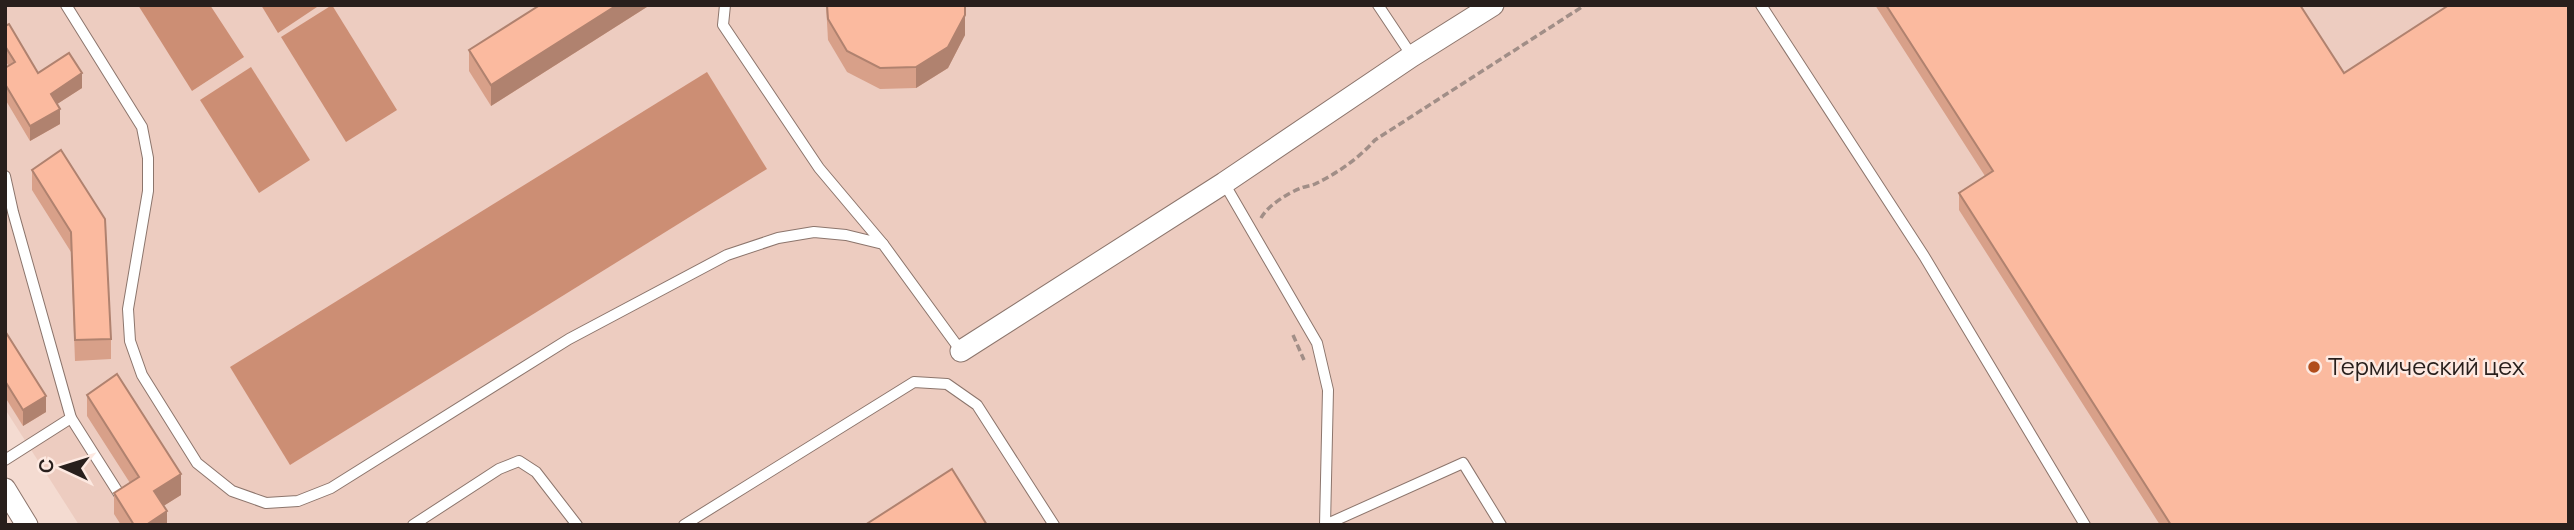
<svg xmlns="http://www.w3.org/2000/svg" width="2574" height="530" font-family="Manrope,sans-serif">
<rect width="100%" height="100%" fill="#f4dbd1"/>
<!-- built -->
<polygon fill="#edccc0" points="5,5 2569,5 2569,525 79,525 5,409"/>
<!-- water -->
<g fill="#cc8e74">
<polygon points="138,5 210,5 244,57 192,91"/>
<polygon points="261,5 320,5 278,33"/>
<polygon points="332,5 397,110 346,142 281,37"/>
<polygon points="251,67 310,160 259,193 200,100"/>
<polygon points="707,72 767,169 290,465 230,367"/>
</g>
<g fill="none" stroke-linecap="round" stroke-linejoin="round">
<!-- service casing -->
<g stroke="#8c756c" stroke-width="12">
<g id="service">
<polyline points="66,5 142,127 148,158 148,191 128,309 130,341 142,375 197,463 232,491 266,503 298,501 331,488 569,339 727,255 778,238 814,232 846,235 883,244 961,351"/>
<polyline points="725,5 723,25 819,168 883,244"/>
<polyline points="1378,5 1412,56"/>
<polyline points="1761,5 1924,256 2085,525"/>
<polyline points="5,176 13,212 71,418 121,497"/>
<polyline points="1224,183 1317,343 1328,390 1325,525 1463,463 1501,525"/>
<polyline points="5,460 71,418"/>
<polyline points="413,525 499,469 519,461 536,472 577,525"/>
<polyline points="684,525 914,382 947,384 977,405 1054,525"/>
</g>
</g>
<!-- minor casing -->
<g stroke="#8c756c" stroke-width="23">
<g id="minor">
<polyline points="961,351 1224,183 1412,56 1493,5"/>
<polyline points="5,489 27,525"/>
</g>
</g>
<!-- path -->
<g stroke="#a18e87" stroke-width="3.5" stroke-dasharray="7 3.5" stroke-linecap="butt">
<path d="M1261,218C1267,206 1288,193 1301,188C1306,186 1312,186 1317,183C1338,173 1360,157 1375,140L1585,5"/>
<polyline points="1293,335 1304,360"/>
</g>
<!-- service -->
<use href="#service" stroke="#fff" stroke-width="10"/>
<!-- minor -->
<use href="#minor" stroke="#fff" stroke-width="21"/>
</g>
<!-- wall -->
<g fill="#d8a089">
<polygon points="540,5 650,5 491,106 469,71 469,50"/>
<polygon points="826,5 965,5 965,35 948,68 916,88 880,89 847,72 828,40"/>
<polygon points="1875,5 2300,5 2569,525 2160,525 1959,210 1959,193 1985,176"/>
<polygon points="5,26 38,73 82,88 57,104 60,124 30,141 5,99 5,68 9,66 5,61"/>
<polygon points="61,150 111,339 111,359 75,361 71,252 32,190 32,170"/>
<polygon points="5,331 46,412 23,426 5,397"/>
<polygon points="87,395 181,495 163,506 167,525 121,525 114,514 114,493 130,483 87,416"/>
</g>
<!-- shaded-wall -->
<g fill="#b0826f">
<polygon points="617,5 650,5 491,106 491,85"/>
<polygon points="965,15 965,35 948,68 916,88 916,67"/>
<polygon points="82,73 82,88 51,108 51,94"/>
<polygon points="60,109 60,124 30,141 30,126"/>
<polygon points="46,396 46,412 23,426 23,410"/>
<polygon points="181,474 181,495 154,512 154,491"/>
<polygon points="167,511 167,525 146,525"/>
</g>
<!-- building -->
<g fill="#fbba9f" stroke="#b0826f" stroke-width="2">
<polygon points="540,5 617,5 491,85 469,50"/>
<polygon points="827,5 965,5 965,15 948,47 916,67 880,68 847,51 828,19"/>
<polygon points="1886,5 2300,5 2344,73 2449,5 2569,5 2569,525 2171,525 1959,193 1993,171"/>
<polygon points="9,24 38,73 69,53 82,73 51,94 60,109 30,126 5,84 5,68 15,62 5,46 5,26"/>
<polygon points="61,150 105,219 111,339 75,340 71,232 32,170"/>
<polygon points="5,331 46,396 23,410 5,381"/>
<polygon points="117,374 181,474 154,491 167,511 146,525 134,525 114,493 139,477 87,395"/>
<polygon points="952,469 987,525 865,525"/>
</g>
<!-- markers -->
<circle fill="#b14d1b" stroke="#fde9e1" stroke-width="2.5" cx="2314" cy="367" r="7"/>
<g text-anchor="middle" stroke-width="5" stroke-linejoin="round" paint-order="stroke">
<!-- poi labels -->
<g font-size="24" fill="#281f1c" stroke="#fde9e1" text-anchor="start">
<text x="2328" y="375">Термический цех</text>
</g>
</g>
<!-- border -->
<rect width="2574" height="530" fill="none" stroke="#281f1c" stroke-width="14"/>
<!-- north arrow -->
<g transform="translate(63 467) rotate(274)" stroke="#fde9e1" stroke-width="5" paint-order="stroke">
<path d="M0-5L12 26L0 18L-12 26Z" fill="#281f1c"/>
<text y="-10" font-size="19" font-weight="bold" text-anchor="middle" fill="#281f1c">С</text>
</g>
</svg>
